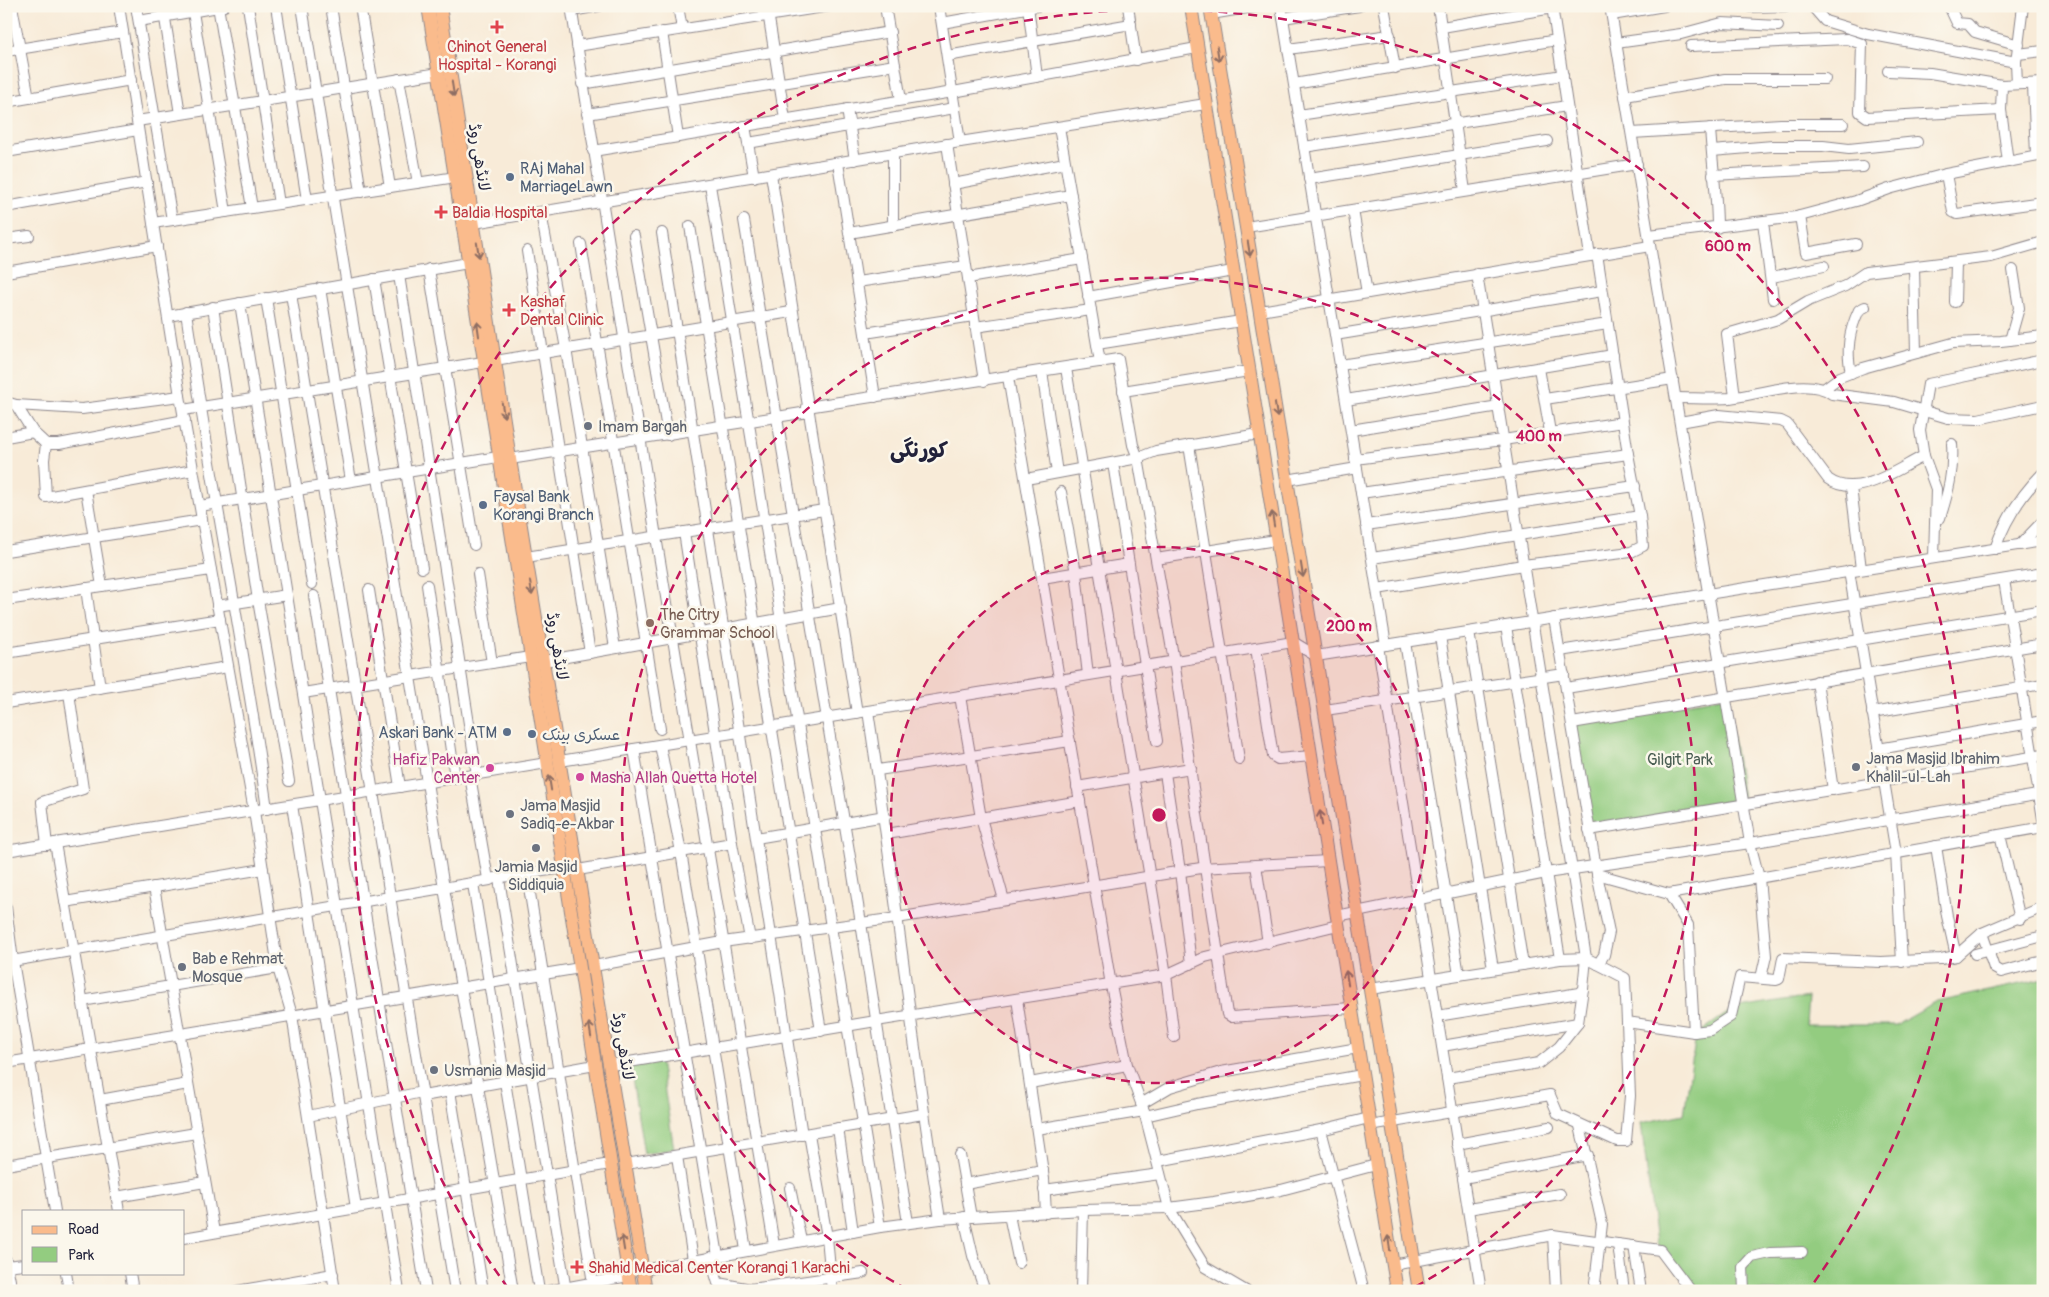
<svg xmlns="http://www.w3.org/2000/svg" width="2049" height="1297" font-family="Pangolin,'Playpen Sans Arabic',sans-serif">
<rect width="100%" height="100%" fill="#fbf7ec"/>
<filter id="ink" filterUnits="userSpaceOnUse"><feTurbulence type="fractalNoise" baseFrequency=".02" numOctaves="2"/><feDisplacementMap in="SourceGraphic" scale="10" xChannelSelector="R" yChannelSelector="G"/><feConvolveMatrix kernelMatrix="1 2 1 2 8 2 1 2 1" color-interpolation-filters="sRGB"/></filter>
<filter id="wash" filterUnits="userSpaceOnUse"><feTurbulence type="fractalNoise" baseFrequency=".0096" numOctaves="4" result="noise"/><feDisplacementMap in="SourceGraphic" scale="20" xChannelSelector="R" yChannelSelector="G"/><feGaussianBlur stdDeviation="1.12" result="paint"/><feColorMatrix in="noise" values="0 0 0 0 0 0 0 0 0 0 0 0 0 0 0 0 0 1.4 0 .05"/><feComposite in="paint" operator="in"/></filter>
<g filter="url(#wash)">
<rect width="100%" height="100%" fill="#f8ebd8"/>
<!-- green -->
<g fill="#93cc80" stroke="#5a775e">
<polygon points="1726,696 1744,804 1589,830 1572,723"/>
<polygon points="2043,979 2043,1291 1693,1291 1656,1243 1641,1123 1684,1114 1696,1035 1733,1009 1808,997 1806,1025 1896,1025 1937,1002"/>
<polygon points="660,1061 674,1149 644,1154 630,1066"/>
</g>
</g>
<g filter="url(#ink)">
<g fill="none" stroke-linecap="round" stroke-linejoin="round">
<!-- minor casing -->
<g stroke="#8d868a" stroke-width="12">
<g id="minor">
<polyline points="12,6 29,98"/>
<polyline points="119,6 180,396 254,811 278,968 292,1015 335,1291"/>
<polyline points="136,6 172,220"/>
<polyline points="163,6 180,114"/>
<polyline points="192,6 226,212"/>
<polyline points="218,6 252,208"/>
<polyline points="248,6 279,204"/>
<polyline points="276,6 307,200"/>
<polyline points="302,6 444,888 513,1291"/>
<polyline points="331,6 361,192"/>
<polyline points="360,6 390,187"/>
<polyline points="571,6 656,537 774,1245"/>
<polyline points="678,6 682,29"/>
<polyline points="767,6 785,119"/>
<polyline points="885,6 901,100"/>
<polyline points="939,6 960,142"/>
<polyline points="1028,6 1037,77"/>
<polyline points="1128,6 1136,60"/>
<polyline points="1281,6 1386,645"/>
<polyline points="1384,6 1395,68"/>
<polyline points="1438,6 1465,191"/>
<polyline points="1552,6 1590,256"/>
<polyline points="1610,6 1750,843 1759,878 1766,956 1761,978"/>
<polyline points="1812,6 1825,21 1868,34 2016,62"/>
<polyline points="1949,6 1957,23 1968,24 1975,32 2019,45"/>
<polyline points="1750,7 1789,6"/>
<polyline points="572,11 599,6"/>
<polyline points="1211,14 1259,6"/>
<polyline points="1612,15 1664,6"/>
<polyline points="1283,18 1359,6"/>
<polyline points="139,21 224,6"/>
<polyline points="942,23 1037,6"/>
<polyline points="1442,27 1553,8"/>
<polyline points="662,32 678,137"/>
<polyline points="1616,43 1681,34 1722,23 1778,26"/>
<polyline points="577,46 830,6"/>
<polyline points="1691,46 1847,39 1862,44 1860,112 1867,117 2001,110"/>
<polyline points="1288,49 1390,35"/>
<polyline points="6,51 123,32"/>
<polyline points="2018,54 2043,51"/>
<polyline points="947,56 1131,24"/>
<polyline points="1888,71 1930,73 2002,85 2043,83"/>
<polyline points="399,79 418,183"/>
<polyline points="582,84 890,32"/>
<polyline points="1294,84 1557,40"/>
<polyline points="2017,84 2016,62 2023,6"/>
<polyline points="2002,85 2001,110 2008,162"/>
<polyline points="2033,85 2036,155"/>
<polyline points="1625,96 1725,79 1825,79"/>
<polyline points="6,102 131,80"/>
<polyline points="847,109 855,160"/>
<polyline points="587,114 895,65"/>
<polyline points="1299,115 1563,75"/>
<polyline points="137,121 439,73"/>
<polyline points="745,126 754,177"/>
<polyline points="1059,127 1100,362"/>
<path d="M1710,128C1712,161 1717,195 1717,228"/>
<polyline points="1632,133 1781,124 1843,124"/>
<polyline points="748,143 955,108"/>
<polyline points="947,144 984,381"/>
<polyline points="1304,147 1567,106"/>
<polyline points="593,151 953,92 1197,48"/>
<polyline points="1712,151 1773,146 1823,146 1849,149 1917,142"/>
<polyline points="6,152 138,130"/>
<polyline points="838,163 875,397"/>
<polyline points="771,174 857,713"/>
<polyline points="1946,174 1953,212 1957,214 2043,202"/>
<polyline points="1713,175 1863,167"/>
<polyline points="1309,179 1547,141"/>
<polyline points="953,184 1065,163"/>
<polyline points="710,185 880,1227"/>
<polyline points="6,194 8,206"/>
<polyline points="6,207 147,182"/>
<polyline points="1353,210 1367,293"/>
<polyline points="541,213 566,349 615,648"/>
<polyline points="1800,216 1806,253 1856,244"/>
<polyline points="744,220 861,923 908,1223"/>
<polyline points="1763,222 1773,299"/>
<polyline points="153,223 456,177"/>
<polyline points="474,223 960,142 1206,104"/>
<polyline points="690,226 821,1031"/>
<polyline points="893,226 893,154"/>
<polyline points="1246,227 1637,164"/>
<polyline points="662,233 802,1135"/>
<polyline points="849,233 1071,195"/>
<polyline points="1649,235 1796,217 1856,201 1889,189 1946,174 2043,155"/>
<polyline points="634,236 668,435"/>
<polyline points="6,239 29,236"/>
<polyline points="581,244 660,729"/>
<polyline points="527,251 590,653"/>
<polyline points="1914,267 1916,353"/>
<polyline points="429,269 474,545"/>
<polyline points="6,272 157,246"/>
<polyline points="399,275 477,775"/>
<polyline points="1772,277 1824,266"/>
<polyline points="968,278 1082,259"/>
<polyline points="374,279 422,568"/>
<polyline points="857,282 966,266"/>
<polyline points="320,288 351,481"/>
<polyline points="291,294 455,1291"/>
<polyline points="1088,297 1233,271"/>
<polyline points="266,298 312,584"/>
<polyline points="1955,302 1956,262"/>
<polyline points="240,303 399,1291"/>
<polyline points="213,307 258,600 289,781"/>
<polyline points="1260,311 1650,246"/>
<path d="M186,312C210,478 244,643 267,809"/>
<polyline points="168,316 468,263"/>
<polyline points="975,327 1091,310"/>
<polyline points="865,333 973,316"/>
<polyline points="1335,335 1602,291"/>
<polyline points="2010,340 2019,308 2013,270"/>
<polyline points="1097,344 1241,321"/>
<polyline points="495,361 791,312"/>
<polyline points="1340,365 1608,324"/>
<polyline points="1066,368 1166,975 1174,1037"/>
<polyline points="1539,368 1550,432"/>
<polyline points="1042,371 1057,473"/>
<path d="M1851,373C1846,350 1849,331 1859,310L1865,307"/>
<polyline points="1008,377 1111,985 1127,1065 1144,1111 1169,1208 1205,1267 1246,1291"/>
<polyline points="1825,388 1840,377 1863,368 1953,343 2001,341 2043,336"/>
<polyline points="1123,391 1249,371"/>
<polyline points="1735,397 1727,334 1778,319 1808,301 1845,286 1866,272 1991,257 2043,242"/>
<path d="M1676,398C1694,398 1712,399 1730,398C1757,395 1809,376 1832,394L1894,402L1948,418L1978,419L2043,405"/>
<polyline points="1545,399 1673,379"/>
<polyline points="1346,400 1613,355"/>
<polyline points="6,402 16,405 33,432 46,444 59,444 185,420"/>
<polyline points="16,405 82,409 180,396"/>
<polyline points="807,407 1118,359 1133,445 1138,458 1174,661 1227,1014 1232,1017 1351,1008"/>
<polyline points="183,410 483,362"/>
<path d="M1680,422L1719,415L1781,421L1787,424L1828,479C1857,500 1897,469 1924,456"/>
<polyline points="1351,430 1499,406"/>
<polyline points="6,437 33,432"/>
<polyline points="46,444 44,460 46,497 193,470"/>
<polyline points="1189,445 1239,759"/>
<polyline points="510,459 808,412"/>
<polyline points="1355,459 1503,440 1623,422"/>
<polyline points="1113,463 1157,741"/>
<polyline points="1026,479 1138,458 1156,451 1259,434"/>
<polyline points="1287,480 1357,468"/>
<polyline points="1851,487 1861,569"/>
<polyline points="86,490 102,586"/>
<polyline points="1061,492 1076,573 1088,675"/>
<polyline points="1361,493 1628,454"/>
<polyline points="200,506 498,457"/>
<path d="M1940,518C1948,493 1954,471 1952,444"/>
<polyline points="1366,525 1635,486"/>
<polyline points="684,532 732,843 750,939"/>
<polyline points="2020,545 2043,521"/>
<path d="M1995,549C2005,520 2021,495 2043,473"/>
<polyline points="6,551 202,520"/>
<polyline points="526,557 824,510"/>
<polyline points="1372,558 1640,516"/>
<polyline points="1934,558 1936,489 1924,456 1920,430 1928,384 2043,360"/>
<polyline points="1156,559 1276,540"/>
<polyline points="1849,571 1896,853 1902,962"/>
<polyline points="478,574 492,663"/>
<polyline points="1042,578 1129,564"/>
<polyline points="2004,580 2043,819"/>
<polyline points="427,585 455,778"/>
<polyline points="86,588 100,688"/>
<polyline points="1377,589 1523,565 1631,552 1643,546 1640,516 1628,454 1597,254"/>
<polyline points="369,590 400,787"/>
<polyline points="314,596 426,1291"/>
<polyline points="6,600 211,570"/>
<polyline points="217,606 287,595"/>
<polyline points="1554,618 1597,874 1609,932 1604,955 1598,964"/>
<polyline points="1506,626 1560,959"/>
<polyline points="1469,632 1523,965"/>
<polyline points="1440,636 1493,969"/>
<polyline points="1405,642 1459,975"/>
<polyline points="1378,646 1481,1291"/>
<polyline points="1256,648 1273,756 1278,759 1311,756"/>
<polyline points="1560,651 2043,573"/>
<polyline points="6,653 220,619"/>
<polyline points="544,661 841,608"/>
<polyline points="1817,681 1833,790"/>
<polyline points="1566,688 2043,610"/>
<polyline points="303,693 530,657"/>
<polyline points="960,696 981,818 1004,900"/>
<polyline points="6,703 228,667"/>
<polyline points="1325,710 1564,674"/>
<path d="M868,711C894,880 913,1050 940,1219"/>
<polyline points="1872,713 2043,684"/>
<polyline points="1572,723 2043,644"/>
<polyline points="660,745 681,852 746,1250"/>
<polyline points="634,749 718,1256"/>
<polyline points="1878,749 2043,721"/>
<polyline points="560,761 1293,642 1316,656 2043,541"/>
<polyline points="878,770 1070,741"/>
<polyline points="1165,773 1180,871 1191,964"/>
<polyline points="470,776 488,879 564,868"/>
<polyline points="1077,787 1191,768"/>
<polyline points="292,805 356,1208"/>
<polyline points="1589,830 2043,755"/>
<polyline points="887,834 1080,801"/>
<polyline points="2000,835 2020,919"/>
<polyline points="756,838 885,816"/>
<polyline points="55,843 119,1211"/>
<polyline points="47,845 42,802 83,789 69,693"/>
<polyline points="1936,846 1947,916 1956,956"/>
<polyline points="6,851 547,763"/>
<polyline points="1256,865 1268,943"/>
<polyline points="578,870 732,843"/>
<polyline points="1597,874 1669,894 2043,827"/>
<polyline points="527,875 593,1283"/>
<polyline points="499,879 566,1291"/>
<polyline points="473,884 539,1291"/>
<polyline points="154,887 214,1232"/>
<polyline points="1669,894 1688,925 1694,1032"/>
<polyline points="65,902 263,869"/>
<polyline points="6,907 13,961 55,1211"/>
<polyline points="1337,916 1546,873 1750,843 2043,794"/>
<polyline points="1982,933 1994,968 2001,972 2043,961"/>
<polyline points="1975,954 2043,936"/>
<polyline points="6,962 490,880"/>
<polyline points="594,966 723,942 897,918 1201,868 1328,861"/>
<polyline points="1370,989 1560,959 1586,958 1625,978 1627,1022 1694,1032 1710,1030 1731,1016 1740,977 1776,980 1779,979 1783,958 1881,962 1941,959 1956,956 1982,933 2043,907"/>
<polyline points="1017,999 1044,1179 1046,1213"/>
<polyline points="82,1001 278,968"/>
<polyline points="1437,1016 1579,993 1583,989 1586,958 1477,274"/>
<polyline points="1442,1046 1578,1023"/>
<polyline points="6,1063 580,968"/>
<polyline points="611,1065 876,1021 1166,975 1205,957 1338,925"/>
<polyline points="1447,1078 1539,1063 1559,1047 1578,1023 1583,989"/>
<polyline points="1030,1083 1127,1065"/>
<polyline points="450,1091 483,1291"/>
<polyline points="423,1096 595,1065"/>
<polyline points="100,1100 188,1084"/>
<polyline points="1141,1104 1170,1087 1221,1072 1358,1048"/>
<polyline points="308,1116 422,1092"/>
<polyline points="1145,1116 1197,1104 1362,1075"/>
<polyline points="1370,1126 1550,1095 1558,1114 1617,1141 1626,1141 1630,1096 1627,1022"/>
<polyline points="1580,1126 1602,1224 1594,1291"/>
<polyline points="838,1128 853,1232"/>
<polyline points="1037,1129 1144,1111"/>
<polyline points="1321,1130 1364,1291"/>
<polyline points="809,1134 827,1237 832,1291"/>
<polyline points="1457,1144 1549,1127"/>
<polyline points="960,1155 971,1217"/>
<polyline points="677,1156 693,1260"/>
<polyline points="1158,1161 1321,1130 1369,1118"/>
<polyline points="626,1164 923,1114"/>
<polyline points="6,1165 196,1133"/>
<polyline points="1463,1178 1588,1155"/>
<polyline points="965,1184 1043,1170"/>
<polyline points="790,1188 801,1241"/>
<polyline points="1044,1190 1160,1174"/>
<polyline points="116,1197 205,1182"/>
<polyline points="1468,1209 1560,1194"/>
<polyline points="1009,1215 1019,1263"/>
<polyline points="964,1217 973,1256 985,1291"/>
<polyline points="1553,1235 1556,1291"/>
<polyline points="184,1238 610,1164"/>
<polyline points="1618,1244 1624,1291"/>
<polyline points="1634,1246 1641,1291"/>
<polyline points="710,1257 718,1283 751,1289 863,1273"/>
<polyline points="6,1260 12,1291"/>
<polyline points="1393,1265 1553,1235 1660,1250 1691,1291"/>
<polyline points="6,1266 24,1264"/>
<polyline points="643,1270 880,1227 940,1219 1083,1210 1169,1208 1214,1202 1281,1190 1376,1165"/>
<polyline points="66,1273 69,1291"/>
<polyline points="130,1273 133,1291"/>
<polyline points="237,1291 333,1274"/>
<polyline points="548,1291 628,1276"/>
<polyline points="1081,1291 1083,1210"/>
<polyline points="1744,1291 1743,1267 1752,1257 1770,1253 1802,1252"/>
</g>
</g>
<!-- major casing -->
<g stroke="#8d868a" stroke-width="14">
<g id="major">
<polyline points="428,6 631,1291"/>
<polyline points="440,6 510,459 646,1291"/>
<polyline points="1191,6 1397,1291"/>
<polyline points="1210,6 1419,1291"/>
</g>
</g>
<!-- minor -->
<use href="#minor" stroke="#fff" stroke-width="10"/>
<!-- major -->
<use href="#major" stroke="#fabb8c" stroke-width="12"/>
</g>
<!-- one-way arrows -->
<defs><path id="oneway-shaft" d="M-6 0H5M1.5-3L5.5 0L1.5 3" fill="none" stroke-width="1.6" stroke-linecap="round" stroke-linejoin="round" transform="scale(1.25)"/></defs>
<g stroke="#8e6e64">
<use href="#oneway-shaft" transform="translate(1218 54) rotate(81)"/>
<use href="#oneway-shaft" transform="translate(453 89) rotate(81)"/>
<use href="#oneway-shaft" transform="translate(1249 249) rotate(81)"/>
<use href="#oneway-shaft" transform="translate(478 250) rotate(81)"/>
<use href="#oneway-shaft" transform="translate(478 329) rotate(-98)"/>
<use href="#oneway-shaft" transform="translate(503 410) rotate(81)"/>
<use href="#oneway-shaft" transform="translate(1276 410) rotate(81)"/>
<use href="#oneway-shaft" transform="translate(1273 519) rotate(-99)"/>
<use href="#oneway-shaft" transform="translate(1302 570) rotate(81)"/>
<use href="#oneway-shaft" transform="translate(531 588) rotate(81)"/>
<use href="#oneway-shaft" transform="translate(550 783) rotate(-99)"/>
<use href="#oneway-shaft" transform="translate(1321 818) rotate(-99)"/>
<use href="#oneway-shaft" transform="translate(1347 978) rotate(-99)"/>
<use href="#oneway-shaft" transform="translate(590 1030) rotate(-99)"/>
<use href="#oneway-shaft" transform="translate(623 1243) rotate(-99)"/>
<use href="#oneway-shaft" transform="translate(1389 1243) rotate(-99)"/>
</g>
</g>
<!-- distance rings -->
<circle cx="1159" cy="815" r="268" fill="#c2185b" fill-opacity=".12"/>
<g fill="none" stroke="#c2185b" stroke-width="2.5" stroke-dasharray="9 6">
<circle cx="1159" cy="815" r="268"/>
<path d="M907 1289A537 537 0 1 1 1411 1289"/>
<path d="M508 1288A805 805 0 1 1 1810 1288"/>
</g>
<!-- markers -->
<g fill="#e0444e" stroke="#fbf7ec" stroke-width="2">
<path d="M494.5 19.5h5v5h5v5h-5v5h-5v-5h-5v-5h5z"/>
<path d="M438.5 204.5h5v5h5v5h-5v5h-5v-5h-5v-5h5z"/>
<path d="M506.5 302.5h5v5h5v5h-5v5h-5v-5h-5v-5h5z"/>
<path d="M574.5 1259.5h5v5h5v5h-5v5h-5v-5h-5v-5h5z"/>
</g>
<g fill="#5c6f8a" stroke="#fbf7ec" stroke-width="2">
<circle cx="510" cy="177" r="5"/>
<circle cx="483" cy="505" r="5"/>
<circle cx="507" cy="732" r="5"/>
<circle cx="532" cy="734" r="5"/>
</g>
<g fill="#6b7280" stroke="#fbf7ec" stroke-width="2">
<circle cx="588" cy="426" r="5"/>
<circle cx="1856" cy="767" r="5"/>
<circle cx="510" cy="814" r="5"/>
<circle cx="536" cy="848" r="5"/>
<circle cx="182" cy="967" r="5"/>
<circle cx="434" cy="1070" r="5"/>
</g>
<circle fill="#8d6e63" stroke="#fbf7ec" stroke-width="2" cx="650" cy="623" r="5"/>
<g fill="#d1479c" stroke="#fbf7ec" stroke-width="2">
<circle cx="490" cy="768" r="5"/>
<circle cx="580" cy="777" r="5"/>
</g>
<g text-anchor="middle" stroke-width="5" stroke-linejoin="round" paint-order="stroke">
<!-- health labels -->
<g font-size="16" fill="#be3a42" stroke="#fbf7ec" text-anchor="start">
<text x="497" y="52" text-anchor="middle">Chinot General<tspan x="497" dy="18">Hospital - Korangi</tspan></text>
<text x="452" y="218">Baldia Hospital</text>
<text x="520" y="307">Kashaf<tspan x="520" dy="18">Dental Clinic</tspan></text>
<text x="588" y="1273">Shahid Medical Center Korangi 1 Karachi</text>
</g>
<!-- street labels -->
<g font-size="16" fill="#22223b" stroke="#fbf7ec">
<text transform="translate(480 157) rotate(81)" y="6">لانڈھی روڈ</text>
<text transform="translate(558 646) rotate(81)" y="6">لانڈھی روڈ</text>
<text transform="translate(624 1046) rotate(81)" y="6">لانڈھی روڈ</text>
</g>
<!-- service labels -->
<g font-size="16" fill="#4e5e75" stroke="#fbf7ec" text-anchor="start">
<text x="520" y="174">RAj Mahal<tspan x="520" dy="18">MarriageLawn</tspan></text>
<text x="493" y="502">Faysal Bank<tspan x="493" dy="18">Korangi Branch</tspan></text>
<text x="497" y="738" text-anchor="end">Askari Bank - ATM</text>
<text x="542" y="740">عسکری بینک</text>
</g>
<!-- worship labels -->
<g font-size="16" fill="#5b616d" stroke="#fbf7ec" text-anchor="start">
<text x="598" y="432">Imam Bargah</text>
<text x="1866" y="764">Jama Masjid Ibrahim<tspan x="1866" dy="18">Khalil-ul-Lah</tspan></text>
<text x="520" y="811">Jama Masjid<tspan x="520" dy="18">Sadiq-e-Akbar</tspan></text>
<text x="536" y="872" text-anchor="middle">Jamia Masjid<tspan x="536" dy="18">Siddiquia</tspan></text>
<text x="192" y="964">Bab e Rehmat<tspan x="192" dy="18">Mosque</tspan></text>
<text x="444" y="1076">Usmania Masjid</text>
</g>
<!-- education labels -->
<g font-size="16" fill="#785e54" stroke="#fbf7ec" text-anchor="start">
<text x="660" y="620">The Citry<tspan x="660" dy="18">Grammar School</tspan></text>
</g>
<!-- hotel labels -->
<g font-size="16" fill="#b23c85" stroke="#fbf7ec" text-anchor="end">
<text x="480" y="765">Hafiz Pakwan<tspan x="480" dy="18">Center</tspan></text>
<text x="590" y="783" text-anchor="start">Masha Allah Quetta Hotel</text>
</g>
<!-- park labels -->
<g font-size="16" fill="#4a5e53" stroke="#fbf7ec">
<text x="1680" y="765">Gilgit Park</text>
</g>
<!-- district labels -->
<g font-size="21" font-weight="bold" fill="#22223b" stroke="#fbf7ec">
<text x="919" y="457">کورنگی</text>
</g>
</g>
<circle cx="1159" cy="815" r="8" fill="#c2185b" stroke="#fbf7ec" stroke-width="2.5"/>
<g font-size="15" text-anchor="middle" font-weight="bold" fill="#c2185b" stroke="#fbf7ec" stroke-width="5" stroke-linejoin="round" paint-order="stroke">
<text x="1728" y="251">600 m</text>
<text x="1539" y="441">400 m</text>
<text x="1349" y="631">200 m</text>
</g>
<!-- margin -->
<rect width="2049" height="1297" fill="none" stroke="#fbf7ec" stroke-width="25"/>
<!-- legend -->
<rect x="22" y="1210" width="162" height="65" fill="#fbf7ec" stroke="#a4a2a5"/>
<rect x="32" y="1226" width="25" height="8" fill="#fabb8c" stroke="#a4a2a5"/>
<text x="68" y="1234" font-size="15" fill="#22223b">Road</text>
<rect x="32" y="1247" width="25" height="15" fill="#93cc80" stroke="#a4a2a5"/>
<text x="68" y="1260" font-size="15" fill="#22223b">Park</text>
</svg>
